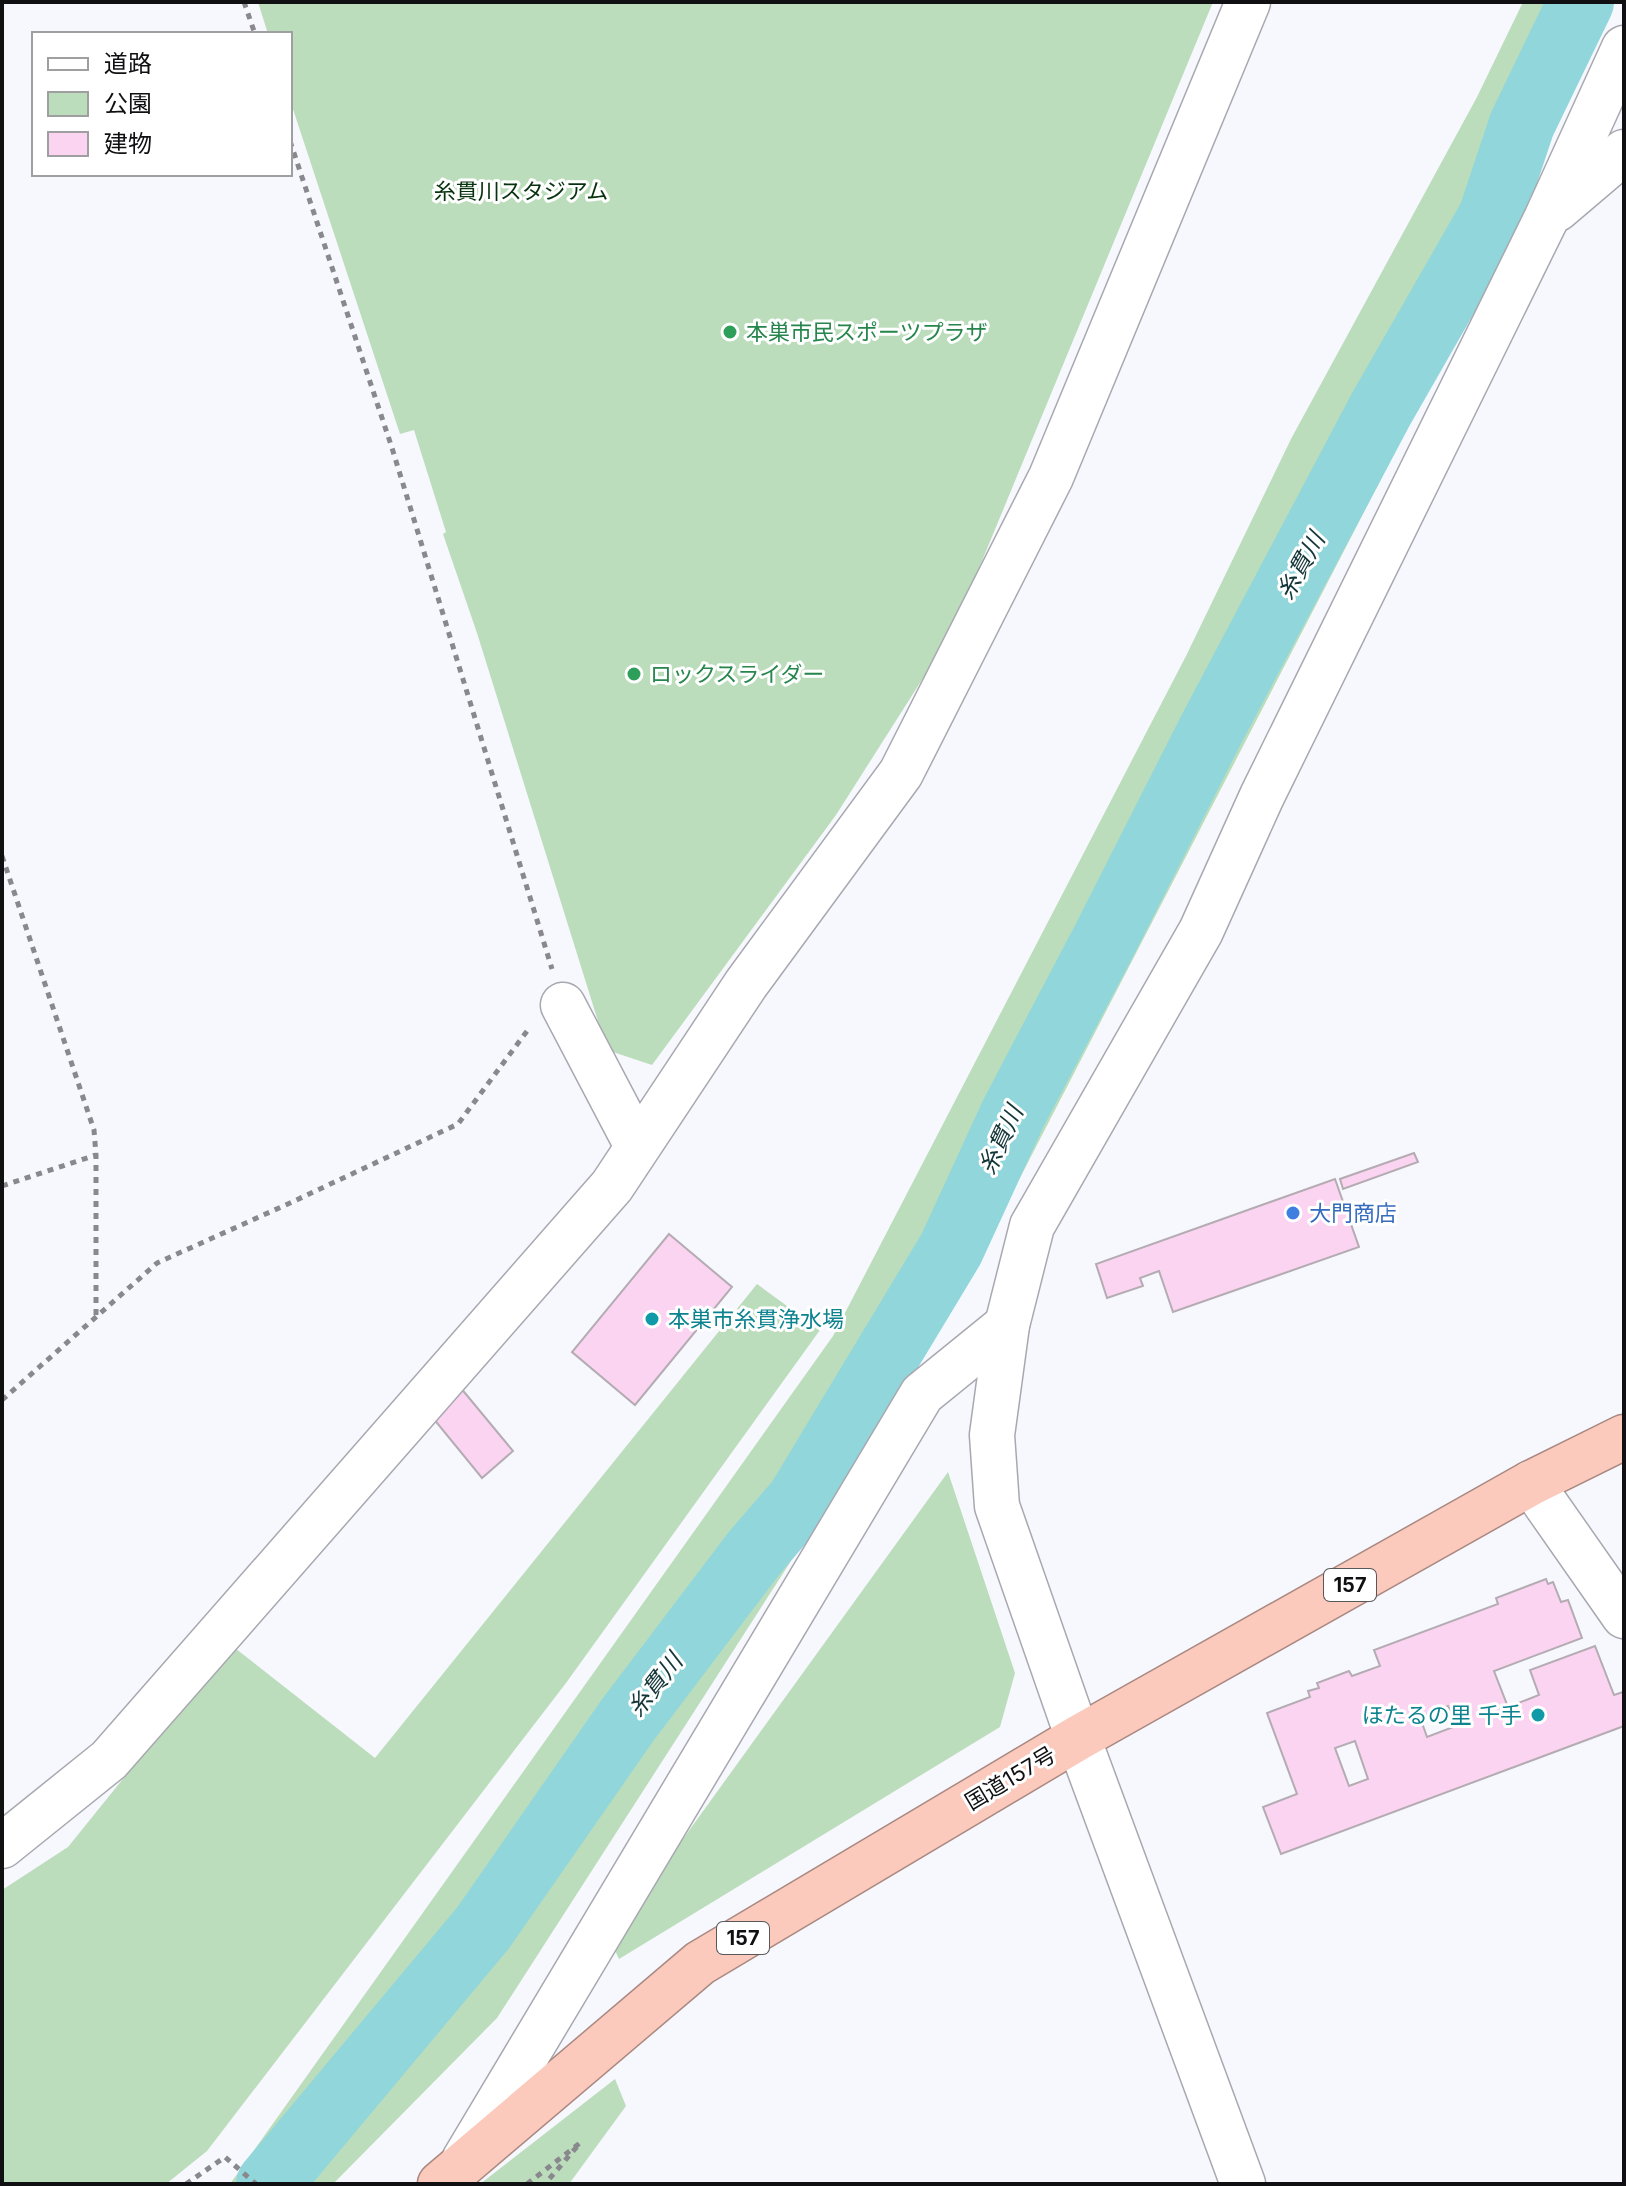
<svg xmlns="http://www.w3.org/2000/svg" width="1626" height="2186" font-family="Inter,'Noto Sans JP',sans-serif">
<rect width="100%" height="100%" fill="#f7f7fe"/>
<!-- green -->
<g fill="#bcddbc">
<polygon points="258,2 1213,2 953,631 836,815 652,1065 607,1050 477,633 443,534 446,532 414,430 400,434 290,100 290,34 268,34"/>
<polygon points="1523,2 1614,2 1500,249 948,1317 497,2018 333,2184 230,2184 833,1336 1186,656 1291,439 1477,97"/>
<polygon points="757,1284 820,1330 566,1683 207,2151 166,2184 2,2184 2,1890 68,1847 231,1645 375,1758"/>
<polygon points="948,1472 1015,1673 1000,1727 619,1959 610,1940"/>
<polygon points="615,2079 626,2106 569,2184 480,2184"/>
</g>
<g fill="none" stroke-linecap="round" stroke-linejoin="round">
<!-- river -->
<polyline stroke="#91d6da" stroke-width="66" points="269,2184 483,1928 627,1721 755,1552 799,1501 951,1249 1013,1114 1104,941 1211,730 1381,409 1491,217 1522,124 1581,2"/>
</g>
<!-- building -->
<g fill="#fad4f0" stroke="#b4acb2" stroke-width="2" fill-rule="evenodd">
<polygon points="1414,1153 1418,1162 1343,1189 1340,1179"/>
<polygon points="1335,1179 1359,1247 1173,1312 1159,1271 1140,1278 1143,1286 1107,1298 1096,1264"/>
<polygon points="669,1234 732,1287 635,1405 572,1352"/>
<polygon points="460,1387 513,1451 482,1478 428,1412"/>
<path d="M1546,1579L1548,1584L1553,1582L1561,1602L1568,1600L1582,1638L1494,1671L1508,1707L1539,1695L1530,1670L1595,1646L1614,1695L1623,1692L1624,1694V1726L1281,1854L1263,1807L1297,1794L1267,1713L1310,1697L1308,1691L1319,1688L1317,1683L1349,1671L1352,1676L1380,1666L1374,1650L1498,1604L1496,1598ZM1448,1706L1456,1726L1427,1737L1420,1717ZM1355,1741L1368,1779L1349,1786L1335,1748Z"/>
</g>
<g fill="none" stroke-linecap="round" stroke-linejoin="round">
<!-- minor casing -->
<g stroke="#a8a8b0" stroke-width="47">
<g id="minor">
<polyline points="1557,209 1624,152"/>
<polyline points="563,1005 637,1146"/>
<polyline points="1531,1483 1624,1616"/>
<polyline points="2,1846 109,1760 612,1186 746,984 901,773 1051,477 1248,2"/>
<polyline points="464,2160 922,1394 1007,1325"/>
<polyline points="1243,2184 1078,1738 997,1506 992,1435 1007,1325 1032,1226 1201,931 1262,796 1546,219 1624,48"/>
</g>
</g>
<!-- highway casing -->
<g stroke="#a98981" stroke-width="47">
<polyline id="highway" points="440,2184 700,1963 1078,1738 1531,1483 1624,1437"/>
</g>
<!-- path -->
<g stroke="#88888d" stroke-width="5" stroke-dasharray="6 6" stroke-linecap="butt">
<polyline points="244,2 255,34"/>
<polyline points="290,141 392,448 552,969"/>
<polyline points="2,856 94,1130 96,1155 96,1317"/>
<polyline points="2,1186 96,1155"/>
<polyline points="2,1400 157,1263 290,1203 458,1124 530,1027"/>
<polyline points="186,2184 225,2157 256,2184"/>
<polyline points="527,2184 580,2143 545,2184"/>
</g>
<!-- minor -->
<use href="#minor" stroke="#fff" stroke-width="44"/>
<!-- highway -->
<use href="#highway" stroke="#fbcabc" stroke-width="44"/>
</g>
<!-- markers -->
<g fill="#2e9e5b" stroke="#fff" stroke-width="3">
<circle cx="730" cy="332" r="8"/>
<circle cx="634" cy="674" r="8"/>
</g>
<circle fill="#3f7fe0" stroke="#fff" stroke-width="3" cx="1293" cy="1213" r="8"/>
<g fill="#0f9aa8" stroke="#fff" stroke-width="3">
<circle cx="652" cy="1319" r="8"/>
<circle cx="1538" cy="1715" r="8"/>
</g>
<g text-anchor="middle" stroke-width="6" stroke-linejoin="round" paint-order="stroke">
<!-- shield labels -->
<g fill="#fff" stroke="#58585a" stroke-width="2">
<rect x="1324" y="1569" width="52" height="32" rx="6"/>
<rect x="717" y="1922" width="52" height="32" rx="6"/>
</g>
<g font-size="20" font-weight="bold" fill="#101013">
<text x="1350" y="1592">157</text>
<text x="743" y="1945">157</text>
</g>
<!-- park labels -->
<g font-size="22" fill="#06330d" stroke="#fff">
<text x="521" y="199">糸貫川スタジアム</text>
</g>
<!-- leisure labels -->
<g font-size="22" fill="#27864d" stroke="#fff" text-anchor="start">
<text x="746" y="340">本巣市民スポーツプラザ</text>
<text x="650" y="682">ロックスライダー</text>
</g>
<!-- shop labels -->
<g font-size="22" fill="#366cbe" stroke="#fff" text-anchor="start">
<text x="1309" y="1221">大門商店</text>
</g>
<!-- culture labels -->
<g font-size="22" fill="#0d838f" stroke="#fff" text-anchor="start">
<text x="668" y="1327">本巣市糸貫浄水場</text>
<text x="1522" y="1723" text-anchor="end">ほたるの里 千手</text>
</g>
<!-- street labels -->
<g font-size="22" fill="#101013" stroke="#fff">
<text transform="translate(1010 1778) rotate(-31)" y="8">国道157号</text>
</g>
<!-- water labels -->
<g font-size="24" font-style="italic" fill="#143639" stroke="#fff">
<text transform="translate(1301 566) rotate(-61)" y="8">糸貫川</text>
<text transform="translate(1001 1140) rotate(-65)" y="8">糸貫川</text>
<text transform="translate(655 1685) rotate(-52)" y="8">糸貫川</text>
</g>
</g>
<!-- border -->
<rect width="1626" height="2186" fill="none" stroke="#101013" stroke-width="8"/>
<!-- legend -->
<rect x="32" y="32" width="260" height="144" fill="#ffffff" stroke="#9f9fa1" stroke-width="2"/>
<rect x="48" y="58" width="40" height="12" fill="#ffffff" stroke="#9f9fa1" stroke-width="2"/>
<text x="104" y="72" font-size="24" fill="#101013">道路</text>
<rect x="48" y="92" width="40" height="24" fill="#bcddbc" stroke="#9f9fa1" stroke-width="2"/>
<text x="104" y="112" font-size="24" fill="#101013">公園</text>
<rect x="48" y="132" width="40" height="24" fill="#fad4f0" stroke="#9f9fa1" stroke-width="2"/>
<text x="104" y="152" font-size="24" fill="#101013">建物</text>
</svg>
